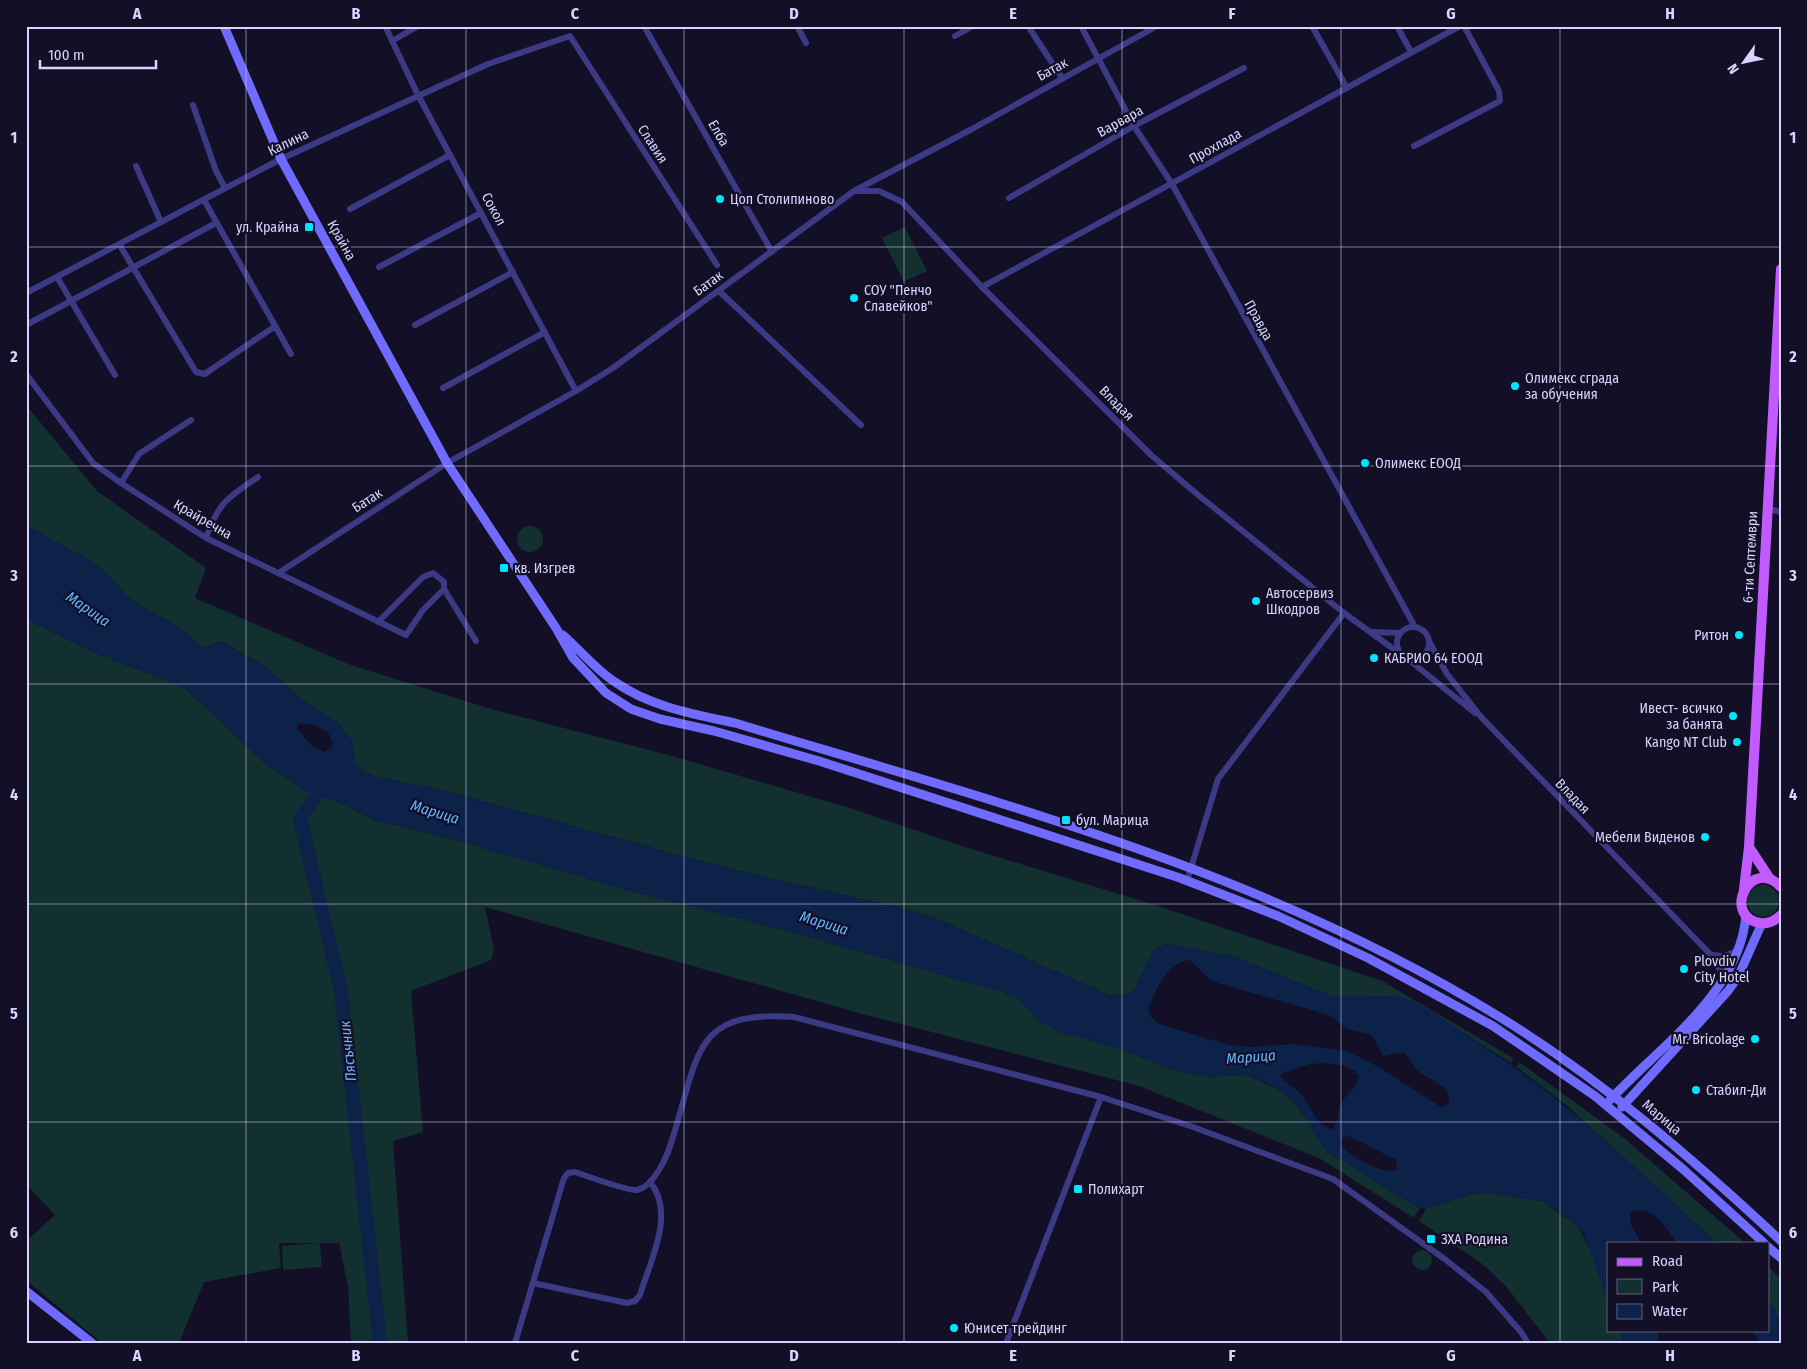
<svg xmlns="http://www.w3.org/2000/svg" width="1807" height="1369" font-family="'Fira Sans Condensed',sans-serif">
<rect width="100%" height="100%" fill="#130f26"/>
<!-- green -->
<g fill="#12302f">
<polygon points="905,227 927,271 904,282 882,238"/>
<polygon points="26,405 97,491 206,568 195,598 348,664 494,710 672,756 850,808 965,847 1158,906 1382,981 1513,1058 1511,1063 1424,1008 1401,998 1340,998 1329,995 1232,956 1166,944 1154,950 1134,990 1122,996 1109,995 940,920 897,907 734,870 441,790 377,777 361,770 354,761 353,742 337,722 299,697 266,667 221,641 203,648 176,625 137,604 125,594 109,575 91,561 26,526"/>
<circle cx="530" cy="539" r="13"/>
<polygon points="26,619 91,651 185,688 269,767 305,790 343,804 374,820 446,837 627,890 755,922 1000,991 1021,1000 1035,1018 1059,1032 1109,1045 1179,1072 1209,1077 1246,1074 1278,1090 1288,1096 1307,1119 1316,1137 1328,1152 1420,1208 1414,1218 1319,1158 1139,1086 855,1012 485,907 494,950 491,960 411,991 423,1132 393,1141 408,1343 351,1343 348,1286 339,1243 320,1243 322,1267 283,1270 282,1246 320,1243 279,1243 281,1268 204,1282 179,1343 102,1343 26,1280 26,1241 55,1215 26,1184"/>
<circle cx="1763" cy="901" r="16"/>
<polygon points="1519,1062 1624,1138 1745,1243 1717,1243 1565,1104 1516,1067"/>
<polygon points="1488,1193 1542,1201 1578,1226 1591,1252 1608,1301 1608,1330 1622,1330 1622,1343 1550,1343 1505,1285 1481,1263 1419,1221 1426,1209 1472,1194"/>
<circle cx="1422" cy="1260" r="10"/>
<polygon points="1768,1266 1781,1279 1781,1321 1768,1301"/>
</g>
<!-- water -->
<g fill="#0c2248" fill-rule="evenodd">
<path d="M26,526L91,561L109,575L125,594L137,604L176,625L203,648L220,641L266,667L299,697L337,722L353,742L354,761L361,770L377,777L441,790L734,870L897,907L940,920L1109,995L1122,996L1134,990L1153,950L1166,944L1232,956L1329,995C1352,1000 1388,992 1408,999C1428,1007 1448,1023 1466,1035C1559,1093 1637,1168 1717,1243H1677C1667,1228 1652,1204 1631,1212L1630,1222L1641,1243H1608V1301L1583,1232L1560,1212L1542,1201L1488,1193L1472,1194L1426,1209L1411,1204L1328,1152L1316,1137L1307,1119L1288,1096L1264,1082L1246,1074L1209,1077L1179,1072L1109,1045L1059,1032L1035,1018L1021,1000L1000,991L755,922L627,890L446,837L374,820L343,804L305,790L269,767L185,688L91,651L26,619ZM298,723C313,725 333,727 332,746L324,752L313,747L297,729ZM1190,960L1211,981L1329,1015L1349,1030L1366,1033L1373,1037L1383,1056L1403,1052C1411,1057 1411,1065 1418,1071C1429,1080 1452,1085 1449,1104L1441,1107L1377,1066L1347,1051L1295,1044L1251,1047L1229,1045L1159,1024L1151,1017L1148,1010C1156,990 1166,962 1190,960ZM1309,1064C1323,1063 1350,1062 1359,1076C1355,1092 1345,1094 1340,1106C1337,1114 1339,1121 1333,1129C1316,1127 1310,1104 1300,1093C1294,1087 1287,1084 1281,1078V1074ZM1347,1135L1396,1160L1397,1170C1385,1176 1344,1154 1339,1142Z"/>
<polygon points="1768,1301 1781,1321 1781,1343 1760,1343 1752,1330 1768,1330"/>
<polygon points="1622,1330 1657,1330 1659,1343 1622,1343"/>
</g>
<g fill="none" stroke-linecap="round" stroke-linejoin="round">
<!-- river -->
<polyline stroke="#0c2248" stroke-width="14" points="325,778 317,795 300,819 341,991 380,1343"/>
<!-- street -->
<g stroke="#3d3a85" stroke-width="6">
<polyline points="385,26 418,95 576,391"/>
<polyline points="644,26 772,252"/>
<polyline points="797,26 806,43"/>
<polyline points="1028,26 1062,78"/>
<polyline points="1081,26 1134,126 1172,184 1415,627"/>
<polyline points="1312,26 1347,88"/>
<polyline points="1397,26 1411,52"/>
<polyline points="955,36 973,26"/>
<polyline points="392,41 418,26"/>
<polyline points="193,105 216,171 225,188"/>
<polyline points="1414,146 1500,101 1499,91 1464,26"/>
<polyline points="136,166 161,222"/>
<polyline points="855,191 879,191 902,202 982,287 1151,455 1197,494 1344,613 1399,653"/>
<polyline points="1009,198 1134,126 1244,68"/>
<polyline points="204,200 291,354"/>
<polyline points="350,209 450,155"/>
<polyline points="119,244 196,372 205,374 209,371 274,327"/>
<polyline points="379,267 481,213"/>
<polyline points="57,277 115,375"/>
<polyline points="982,287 1460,26"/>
<polyline points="719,291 861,425"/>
<polyline points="26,293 281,159 488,64 570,36 717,265"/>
<polyline points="28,324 216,223"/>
<polyline points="415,325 513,272"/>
<polyline points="26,374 93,463 121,483 206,538 406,635 423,610 444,589 444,582 433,573 423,577 378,622"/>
<polyline points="443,388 545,332"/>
<polyline points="121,483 139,454 191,420"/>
<polyline points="1767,509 1778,511 1781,513"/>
<path d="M206,538C218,503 228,497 258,477"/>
<polyline points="280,572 447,463 576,391 613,368 854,191 972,129 1157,26"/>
<polyline points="444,589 476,641"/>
<circle cx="1413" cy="643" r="16"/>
<polyline points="1372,632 1400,633"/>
<polyline points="1429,641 1447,674 1482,718 1711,955"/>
<polyline points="1409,660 1475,713"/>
<polyline points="1187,881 1218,779 1344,613"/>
<polyline points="1725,978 1711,955 1724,956 1737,951"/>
<path d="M533,1283L627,1303L635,1301L640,1295C650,1261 676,1213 650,1182"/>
<path d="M515,1343L564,1178L568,1173L575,1172C587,1176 627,1191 637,1190C647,1188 654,1178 659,1170C668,1156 671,1143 676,1127C699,1049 698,1010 794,1017L1101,1097L1193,1127L1333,1179L1446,1260L1486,1292L1521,1332L1528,1343"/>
<polyline points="1006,1343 1101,1097"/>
</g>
<!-- secondary -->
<g stroke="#6f6bff" stroke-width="9">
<polyline points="224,26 281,159 447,463 556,628 573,658 606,693 631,709 660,719 714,731 819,761 1180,878 1278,916 1368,958 1493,1026 1595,1096 1684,1170 1764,1243"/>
<path d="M563,635C580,650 596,670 615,682C651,707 693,714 735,723C996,802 1263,871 1498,1016C1601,1079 1692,1158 1781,1241"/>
<path d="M1610,1100C1659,1047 1740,993 1746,915"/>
<polyline points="1622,1107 1728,991 1738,977 1762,923"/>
<polyline points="1768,1247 1781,1258"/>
<polyline points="26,1291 92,1343"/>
</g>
<!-- primary -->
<g stroke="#c25bff" stroke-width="10">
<polyline points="1749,847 1770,879"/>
<path d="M1781,887C1751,855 1721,916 1760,923C1768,924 1775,921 1781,915"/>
<polyline points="1744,889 1749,847 1781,269"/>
</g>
</g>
<!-- grid -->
<path fill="none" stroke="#d9d4ff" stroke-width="1" stroke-opacity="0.55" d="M246,26V1343M466,26V1343M684,26V1343M904,26V1343M1122,26V1343M1341,26V1343M1560,26V1343M26,247H1781M26,466H1781M26,684H1781M26,904H1781M26,1122H1781"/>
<!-- markers -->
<g fill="#00e5ff" stroke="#130f26" stroke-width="2">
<circle cx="720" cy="199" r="5"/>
<rect x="304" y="222" width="10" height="10" rx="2.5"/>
<circle cx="854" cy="298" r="5"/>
<circle cx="1515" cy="386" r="5"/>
<circle cx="1365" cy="463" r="5"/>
<rect x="499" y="563" width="10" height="10" rx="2.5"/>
<circle cx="1256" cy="601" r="5"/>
<circle cx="1739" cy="635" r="5"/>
<circle cx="1374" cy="658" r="5"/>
<circle cx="1733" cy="716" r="5"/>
<circle cx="1737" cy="742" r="5"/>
<rect x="1061" y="815" width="10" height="10" rx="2.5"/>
<circle cx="1705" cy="837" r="5"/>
<circle cx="1684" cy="969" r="5"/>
<circle cx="1755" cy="1039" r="5"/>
<circle cx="1696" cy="1090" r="5"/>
<rect x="1073" y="1184" width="10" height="10" rx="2.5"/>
<rect x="1426" y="1234" width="10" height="10" rx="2.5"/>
<circle cx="954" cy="1328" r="5"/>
</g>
<g text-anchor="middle" stroke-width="4.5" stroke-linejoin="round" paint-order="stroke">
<!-- street labels -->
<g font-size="14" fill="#d9d4ff" stroke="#130f26">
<text transform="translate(1052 69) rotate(-29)" y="5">Батак</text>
<text transform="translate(1120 121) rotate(-29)" y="5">Варвара</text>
<text transform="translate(719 133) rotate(60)" y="5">Елба</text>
<text transform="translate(288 142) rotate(-26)" y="5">Калина</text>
<text transform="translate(653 144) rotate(57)" y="5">Славия</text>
<text transform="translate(1215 146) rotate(-29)" y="5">Прохлада</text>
<text transform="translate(494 209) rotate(61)" y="5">Сокол</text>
<text transform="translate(342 240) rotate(61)" y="5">Крайна</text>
<text transform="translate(708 283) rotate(-36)" y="5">Батак</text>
<text transform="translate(1259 320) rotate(61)" y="5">Правда</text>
<text transform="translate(1117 403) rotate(45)" y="5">Владая</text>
<text transform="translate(367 500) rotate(-33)" y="5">Батак</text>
<text transform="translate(203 519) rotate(30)" y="5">Крайречна</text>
<text transform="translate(1750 557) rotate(-87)" y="5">6-ти Септември</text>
<text transform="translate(1573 796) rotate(46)" y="5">Владая</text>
<text transform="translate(1662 1117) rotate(40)" y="5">Марица</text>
</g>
<!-- poi labels -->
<g font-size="14" fill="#d9d4ff" stroke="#130f26" text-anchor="start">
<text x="730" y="204">Цоп Столипиново</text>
<text x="299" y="232" text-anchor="end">ул. Крайна</text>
<text x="864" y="295">СОУ "Пенчо<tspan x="864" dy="16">Славейков"</tspan></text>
<text x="1525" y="383">Олимекс сграда<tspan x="1525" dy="16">за обучения</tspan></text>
<text x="1375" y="468">Олимекс ЕООД</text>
<text x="514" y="573">кв. Изгрев</text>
<text x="1266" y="598">Автосервиз<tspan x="1266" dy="16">Шкодров</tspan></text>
<text x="1729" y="640" text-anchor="end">Ритон</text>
<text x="1384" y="663">КАБРИО 64 ЕООД</text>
<text x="1723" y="713" text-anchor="end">Ивест- всичко<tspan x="1723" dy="16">за банята</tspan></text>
<text x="1727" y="747" text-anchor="end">Kango NT Club</text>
<text x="1076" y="825">бул. Марица</text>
<text x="1695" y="842" text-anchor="end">Мебели Виденов</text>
<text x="1694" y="966">Plovdiv<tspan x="1694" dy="16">City Hotel</tspan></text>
<text x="1745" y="1044" text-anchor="end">Mr. Bricolage</text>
<text x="1706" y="1095">Стабил-Ди</text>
<text x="1088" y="1194">Полихарт</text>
<text x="1441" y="1244">ЗХА Родина</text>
<text x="964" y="1333">Юнисет трейдинг</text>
</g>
<!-- water labels -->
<g font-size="15" font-style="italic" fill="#62b6ff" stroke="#130f26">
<text transform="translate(88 609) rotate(34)" y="5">Марица</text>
<text transform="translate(435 812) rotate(17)" y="5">Марица</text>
<text transform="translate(824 923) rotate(17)" y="5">Марица</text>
<text transform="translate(348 1051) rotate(-96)" y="5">Пясъчник</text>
<text transform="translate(1251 1057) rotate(-4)" y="5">Марица</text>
</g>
</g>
<!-- border -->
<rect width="1807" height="1369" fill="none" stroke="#130f26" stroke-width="55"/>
<!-- legend -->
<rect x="1607" y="1242" width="162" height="90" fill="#130f26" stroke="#625e7d"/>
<rect x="1617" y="1258" width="25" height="8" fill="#c25bff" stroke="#625e7d"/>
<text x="1652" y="1266" font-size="15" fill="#d9d4ff">Road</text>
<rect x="1617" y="1279" width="25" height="15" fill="#12302f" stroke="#625e7d"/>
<text x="1652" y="1292" font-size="15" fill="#d9d4ff">Park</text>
<rect x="1617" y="1304" width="25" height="15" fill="#0c2248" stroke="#625e7d"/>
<text x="1652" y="1316" font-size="15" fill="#d9d4ff">Water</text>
<!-- north arrow -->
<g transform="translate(1744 62) rotate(237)" stroke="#130f26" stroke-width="4" paint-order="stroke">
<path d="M0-4L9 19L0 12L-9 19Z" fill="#d9d4ff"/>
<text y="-8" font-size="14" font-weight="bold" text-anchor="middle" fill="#d9d4ff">N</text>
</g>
<!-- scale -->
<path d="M40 60v8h116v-8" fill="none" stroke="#d9d4ff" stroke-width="2.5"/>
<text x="48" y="60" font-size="15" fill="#d9d4ff" stroke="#130f26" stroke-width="4" paint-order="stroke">100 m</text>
<rect x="28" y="28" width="1752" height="1314" fill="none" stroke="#d9d4ff" stroke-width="2"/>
<g font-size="16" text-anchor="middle" font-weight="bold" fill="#d9d4ff">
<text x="137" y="19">A</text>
<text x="356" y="19">B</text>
<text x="575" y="19">C</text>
<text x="794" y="19">D</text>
<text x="1013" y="19">E</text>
<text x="1232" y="19">F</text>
<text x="1451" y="19">G</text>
<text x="1670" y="19">H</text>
<text x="14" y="143">1</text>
<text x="1793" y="143">1</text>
<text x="14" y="362">2</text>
<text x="1793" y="362">2</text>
<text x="14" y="581">3</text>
<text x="1793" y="581">3</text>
<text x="14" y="800">4</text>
<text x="1793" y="800">4</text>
<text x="14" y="1019">5</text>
<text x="1793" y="1019">5</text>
<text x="14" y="1238">6</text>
<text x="1793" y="1238">6</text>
<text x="137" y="1361">A</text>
<text x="356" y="1361">B</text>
<text x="575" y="1361">C</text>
<text x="794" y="1361">D</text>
<text x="1013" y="1361">E</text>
<text x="1232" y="1361">F</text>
<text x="1451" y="1361">G</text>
<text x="1670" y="1361">H</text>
</g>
</svg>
